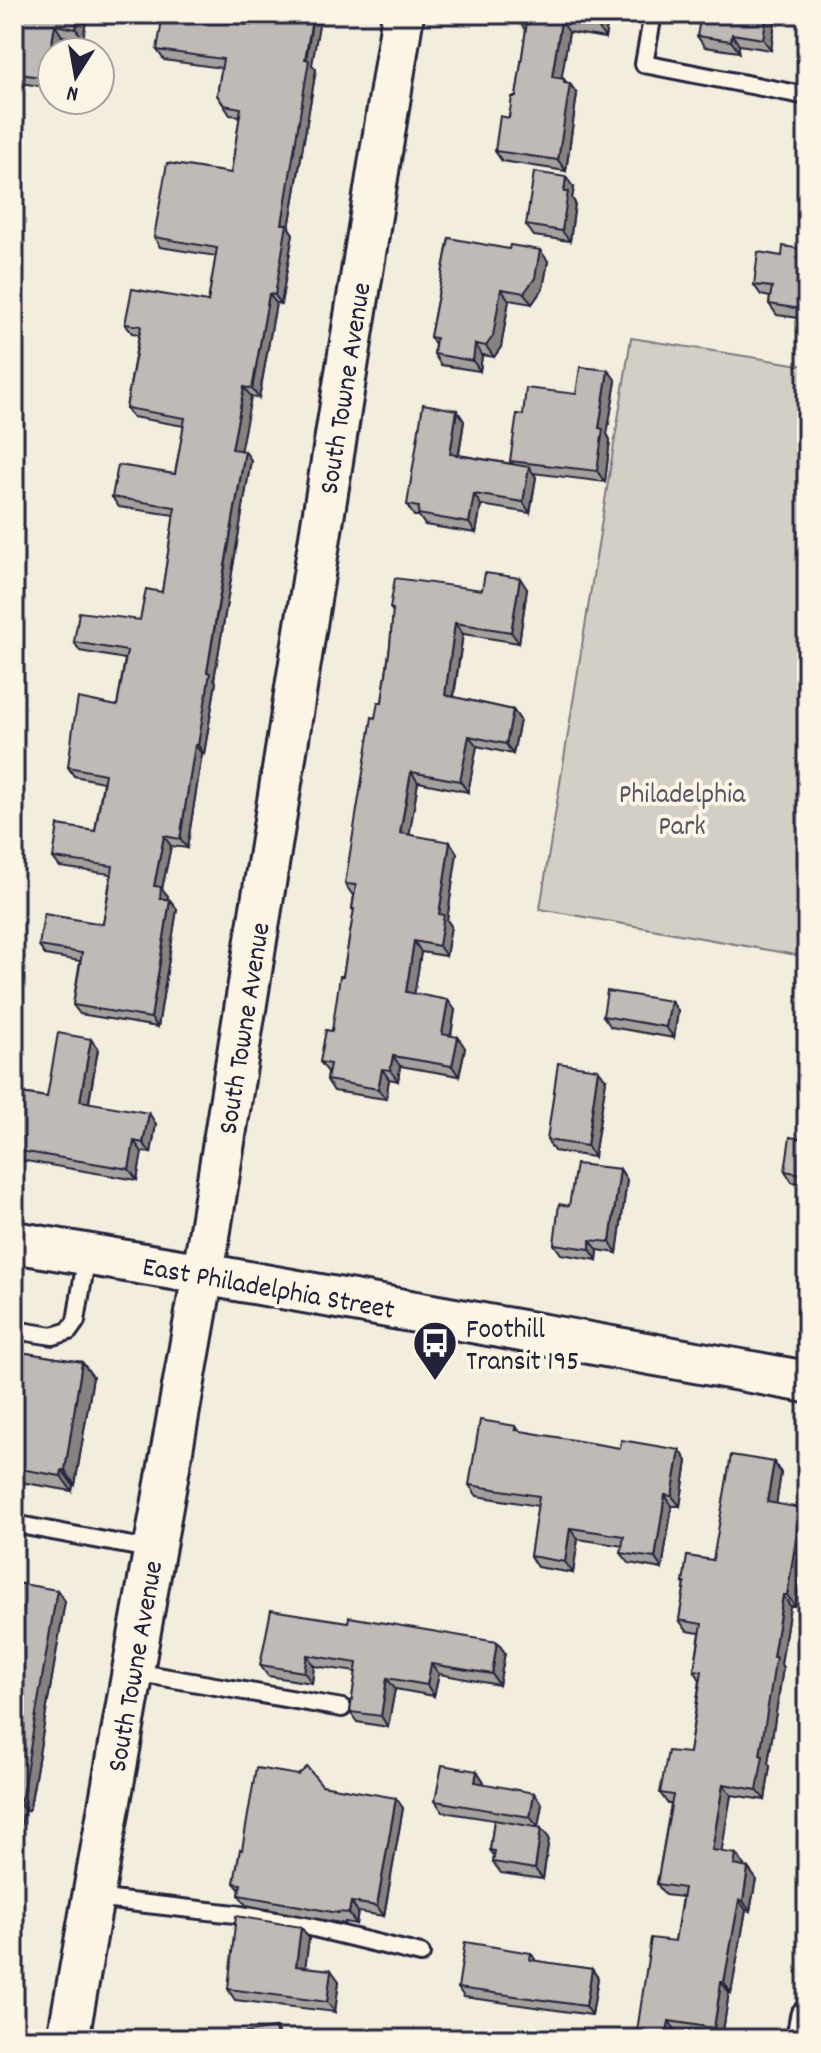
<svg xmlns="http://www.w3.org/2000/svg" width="821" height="2053" font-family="Dekko,sans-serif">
<rect width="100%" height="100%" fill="#f3edde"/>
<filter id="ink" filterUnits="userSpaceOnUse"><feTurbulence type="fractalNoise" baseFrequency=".0125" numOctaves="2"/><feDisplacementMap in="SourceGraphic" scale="16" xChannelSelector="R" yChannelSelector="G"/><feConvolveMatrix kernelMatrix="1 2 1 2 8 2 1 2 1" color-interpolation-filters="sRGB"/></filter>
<g filter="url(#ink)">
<!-- green -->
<polygon fill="#d4cfc6" stroke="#7b7880" stroke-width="2" points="631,338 807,366 807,957 540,909"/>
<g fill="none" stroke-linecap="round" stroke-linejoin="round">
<!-- service casing -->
<g stroke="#22223b" stroke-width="22">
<g id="service">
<polyline points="653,14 644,64 807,96"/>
<polyline points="14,1330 53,1336 69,1331 76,1321 87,1254"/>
<polyline points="14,1524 154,1550"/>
<polyline points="134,1672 342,1708"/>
<polyline points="94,1898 235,1914 310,1927 421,1954"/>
</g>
</g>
<!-- minor casing -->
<g stroke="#22223b" stroke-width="38">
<polyline id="minor" points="803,2039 807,2017"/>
</g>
<!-- tertiary casing -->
<g stroke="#22223b" stroke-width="46">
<g id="tertiary">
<polyline points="14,1242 203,1274 807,1382"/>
<polyline points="68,2039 203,1274 403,14"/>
</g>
</g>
<!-- service -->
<use href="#service" stroke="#fcf5e5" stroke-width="16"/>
<!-- minor -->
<use href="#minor" stroke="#fcf5e5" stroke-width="32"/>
<!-- tertiary -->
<use href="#tertiary" stroke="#fcf5e5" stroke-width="40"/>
</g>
<!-- wall -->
<g fill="#a4a09d" stroke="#22223b" stroke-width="2">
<polygon points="14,14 87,14 83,39 62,36 52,52 52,88 14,82"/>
<polygon points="520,14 609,14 605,38 569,32 561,79 570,84 577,94 566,171 502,161 495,151 516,97 526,31 519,21"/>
<polygon points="776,14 771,50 739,45 739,52 705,47 697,36"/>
<polygon points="157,50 312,65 316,69 289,228 293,234 281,304 276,303 259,398 251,397 240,450 251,460 214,679 216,682 204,754 202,754 187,848 171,846 162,889 168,896 167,899 170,900 177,909 158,1027 80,1014 73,1005 80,961 45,955 39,946 103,924 111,874 60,867 53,858 95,831 103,782 74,776 68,767 117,706 125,659 80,651 74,642 140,620 162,592 174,515 119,507 112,497 175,474 184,426 133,417 126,408 139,334 132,333 125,324 208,302 216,256 160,247 154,237 231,173 240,116 230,115 217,95 222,68 164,60"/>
<polygon points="574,188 572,198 575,203 570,241 534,236 526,225"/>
<polygon points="449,238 548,261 543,288 532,304 509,300 501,347 494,357 482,355 480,371 441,365 434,354 435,344 430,337"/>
<polygon points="807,250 807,319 777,315 769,304 770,297 761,295 754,285 782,256"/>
<polygon points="608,370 616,381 607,434 610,440 605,482 533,473 536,477 530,513 481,505 476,533 425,525 419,516 414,516 407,505 464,421 459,455 513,464 510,461 523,415 576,394"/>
<polygon points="527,589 519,643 463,634 454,697 513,710 520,720 513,754 477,746 468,792 418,782 409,835 457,853 447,920 451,926 446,956 421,952 414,994 455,1010 451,1036 465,1048 459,1076 400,1066 398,1081 389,1079 386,1099 334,1091 327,1080 328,1072 320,1062 332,1031 343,976 354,911 352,909 354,894 352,894 345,884 375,718 382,702 390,646 393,612 390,608 482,590"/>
<polygon points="671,1001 678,1011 674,1038 611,1027 603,1016"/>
<polygon points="98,1049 89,1103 156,1124 151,1153 142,1152 137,1180 14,1159 14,1092 47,1097"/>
<polygon points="606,1080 594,1157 554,1151 547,1140"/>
<polygon points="807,1140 807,1184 792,1182 785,1171"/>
<polygon points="620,1169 627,1180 617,1253 598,1250 597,1260 561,1254 554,1244 569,1206"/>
<polygon points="14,1351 82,1362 93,1377 75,1485 73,1485 72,1491 20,1482 14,1475"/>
<polygon points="516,1426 519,1431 687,1461 680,1506 672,1506 662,1569 629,1563 621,1553 623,1546 578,1539 573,1573 537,1567 530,1556 538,1506 477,1496 469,1485"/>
<polygon points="774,1462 781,1473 776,1504 795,1606 790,1606 781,1664 783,1668 768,1763 770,1766 765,1800 731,1795 721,1852 744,1865 743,1867 748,1868 756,1879 750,1911 746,1910 731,1993 729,1992 722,2038 676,2031 675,2039 608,2039 636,2038 675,1941 682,1897 665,1895 657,1884 671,1804 668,1804 660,1793 689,1753 700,1680 694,1670 700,1633 687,1631 679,1620 685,1585 683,1583 713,1560"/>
<polygon points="57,1590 65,1601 30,1807 27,1811 24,1810 21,1827 14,1826 14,1597"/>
<polygon points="348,1622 497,1642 505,1653 499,1685 439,1674 434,1696 395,1689 388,1727 357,1722 350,1712 356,1672 314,1666 312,1683 268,1676 260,1665"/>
<polygon points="477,1771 484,1782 484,1784 542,1804 538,1827 549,1838 543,1879 501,1873 493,1862 494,1856 490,1850 494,1820 443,1812 435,1801"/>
<polygon points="322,1785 403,1808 384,1916 358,1912 356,1924 345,1922 345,1924 246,1905 239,1895 240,1890 234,1883 242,1850"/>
<polygon points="309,1938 305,1967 339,1981 335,2012 235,2000 228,1989"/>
<polygon points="531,1953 536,1961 592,1969 598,1978 592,2015 464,1997 458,1988"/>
</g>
<!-- shaded-wall -->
<g fill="#86827f" stroke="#22223b" stroke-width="2">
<polygon points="78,14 87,14 83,39 76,29"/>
<polygon points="313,14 321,14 312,65 316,69 289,228 293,234 281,304 275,295 282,224"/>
<polygon points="600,14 609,14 605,38 598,27"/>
<polygon points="767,14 776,14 771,50 763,39"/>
<polygon points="561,21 569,32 560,88 552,77"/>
<polygon points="55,25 62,36 60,52 52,52 52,87 46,78"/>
<polygon points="732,34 739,45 739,52 731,41"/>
<polygon points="564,79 569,86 570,84 577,94 566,171 558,160"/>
<polygon points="566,177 574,188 572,198 575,203 570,241 562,231 564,192"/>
<polygon points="540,250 548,261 543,288 532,304 524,293"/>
<polygon points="501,289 509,300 501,347 494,357 486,346"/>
<polygon points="269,294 276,303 259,398 252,389"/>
<polygon points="475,344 482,355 480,371 473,361"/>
<polygon points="608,370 616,381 607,434 610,440 605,482 597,471 599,428"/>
<polygon points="244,387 251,397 239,458 232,449"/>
<polygon points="457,410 464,421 457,464 450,454"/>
<polygon points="245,451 251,460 224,620 214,679 216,682 204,754 198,745 207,672"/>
<polygon points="529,467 536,477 530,513 523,502"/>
<polygon points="474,494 481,505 476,533 469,523"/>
<polygon points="520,578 527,589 519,643 511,632"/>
<polygon points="455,623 463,634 452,706 445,695"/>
<polygon points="513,710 520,720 513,754 506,744"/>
<polygon points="469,736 477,746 468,792 460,781"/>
<polygon points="195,745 202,754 187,848 180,839"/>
<polygon points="411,772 418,782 408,844 400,833"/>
<polygon points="164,836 171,846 162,889 168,896 166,907 160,898 154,886"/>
<polygon points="450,842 457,853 447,920 451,926 446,956 439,946 439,914"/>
<polygon points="170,900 177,909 158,1027 151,1018"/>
<polygon points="414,941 421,952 413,1003 406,992"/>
<polygon points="448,1000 455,1010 449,1045 442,1034"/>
<polygon points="671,1001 678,1011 674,1038 666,1027"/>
<polygon points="458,1037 465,1048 459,1076 452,1066"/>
<polygon points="91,1039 98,1049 87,1112 80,1101"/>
<polygon points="393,1056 400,1066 398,1081 390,1070"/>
<polygon points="382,1069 389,1079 386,1099 378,1089"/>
<polygon points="598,1069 606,1080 594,1157 587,1146"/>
<polygon points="149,1113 156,1124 151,1153 143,1143"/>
<polygon points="134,1141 142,1152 137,1180 129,1169"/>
<polygon points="620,1169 627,1180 617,1253 610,1242"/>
<polygon points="590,1240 598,1250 597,1260 590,1249"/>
<polygon points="82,1362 93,1377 75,1485 65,1470"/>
<polygon points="680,1450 687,1461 680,1506 672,1496"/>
<polygon points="774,1462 781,1473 775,1513 767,1502"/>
<polygon points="62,1470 73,1485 72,1491 61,1476"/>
<polygon points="665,1495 672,1506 662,1569 655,1558"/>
<polygon points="801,1508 807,1516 807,1531 795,1606 787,1595"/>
<polygon points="570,1528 578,1539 573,1573 565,1562"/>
<polygon points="57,1590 65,1601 30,1807 27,1811 20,1800"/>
<polygon points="783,1595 790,1606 781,1664 783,1668 768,1763 770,1766 765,1800 757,1790 760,1755 773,1657"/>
<polygon points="497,1642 505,1653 499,1685 492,1674"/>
<polygon points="307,1655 314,1666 312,1683 304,1672"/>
<polygon points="431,1664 439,1674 434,1696 427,1685"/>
<polygon points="387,1678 395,1689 388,1727 381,1716"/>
<polygon points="477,1771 484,1782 482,1793 475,1782"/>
<polygon points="723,1784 731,1795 720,1861 712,1850"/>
<polygon points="534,1793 542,1804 538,1827 530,1817"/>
<polygon points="396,1798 403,1808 384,1916 377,1906"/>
<polygon points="16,1800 24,1810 21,1827 14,1817"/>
<polygon points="541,1828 549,1838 543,1879 535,1869"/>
<polygon points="736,1854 744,1865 741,1876 734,1865"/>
<polygon points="748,1868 756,1879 750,1911 743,1901"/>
<polygon points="14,1874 17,1878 14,1896"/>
<polygon points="739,1900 746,1910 731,1993 724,1982"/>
<polygon points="351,1902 358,1912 356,1924 349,1913"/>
<polygon points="301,1927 309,1938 304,1977 296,1966"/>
<polygon points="592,1969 598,1978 592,2015 586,2006"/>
<polygon points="331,1970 339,1981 335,2012 327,2002"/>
<polygon points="721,1982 729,1992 722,2038 714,2028"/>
<polygon points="669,2021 676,2031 675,2039 666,2039"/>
<polygon points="275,2028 283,2038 283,2039 277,2039"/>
</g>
<!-- building -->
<g fill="#bfbab6" stroke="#22223b" stroke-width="2">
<polygon points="14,14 78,14 76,29 55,25 46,78 14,73"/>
<polygon points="163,14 175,14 250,25 252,14 313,14 305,59 309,60 282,224 287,224 275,295 269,294 252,389 244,387 232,449 245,451 217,611 207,672 210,673 198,745 195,745 180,839 164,836 154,886 161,887 160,898 170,900 151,1018 73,1005 82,953 39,946 44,914 103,924 113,866 53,858 58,825 95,831 105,774 68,767 73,728 78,698 117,706 127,651 74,642 79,612 140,620 146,589 162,592 175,507 112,497 118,465 175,474 185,418 126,408 141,326 125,324 132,289 208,302 217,248 154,237 167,163 231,173 241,108 224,105 217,95 223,59 157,50"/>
<polygon points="520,14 600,14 598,27 561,21 552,77 564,79 564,83 570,84 558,160 495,151 500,116 509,118 512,97 516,97 527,22 519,21"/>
<polygon points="701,14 767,14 763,39 732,34 731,41 697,36"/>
<polygon points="534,172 566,177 564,192 568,192 562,231 526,225"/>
<polygon points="449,238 509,249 510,245 540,250 535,278 524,293 501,289 493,336 486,346 475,344 473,361 434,354 436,338 430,337"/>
<polygon points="783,246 807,250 807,310 769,304 772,287 754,285 758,252 782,256"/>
<polygon points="580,367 608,370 599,428 603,429 597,471 510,461 517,414 523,415 526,388 576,394"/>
<polygon points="423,404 457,410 450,454 529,467 523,502 474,494 469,523 418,514 419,507 407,505"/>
<polygon points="485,573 520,578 511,632 455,623 445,695 513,710 506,744 469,736 460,781 411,772 400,833 450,842 439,914 444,915 439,946 414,941 406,992 448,1000 442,1034 458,1037 452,1066 393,1056 390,1070 382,1069 378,1089 327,1080 330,1064 320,1062 326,1030 332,1031 340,976 343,976 354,909 352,909 356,885 345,884 372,717 375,718 378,702 382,702 390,646 393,609 390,608 395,578 482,590"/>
<polygon points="607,991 671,1001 666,1027 603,1016"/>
<polygon points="58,1033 91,1039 80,1101 149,1113 143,1143 134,1141 129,1169 14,1150 14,1092 47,1097"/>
<polygon points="558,1063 598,1069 587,1146 547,1140"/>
<polygon points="790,1137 807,1140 807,1175 785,1171"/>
<polygon points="576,1164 620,1169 610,1242 590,1240 590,1249 554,1244 559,1204 569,1206"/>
<polygon points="14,1351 82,1362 65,1470 62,1470 61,1476 14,1468"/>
<polygon points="480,1420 516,1426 515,1430 620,1448 621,1440 680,1450 672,1496 665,1495 655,1558 621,1553 624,1536 570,1528 565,1562 530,1556 539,1496 469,1485"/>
<polygon points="731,1455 774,1462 767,1502 801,1508 787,1595 783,1595 773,1657 776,1657 760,1755 763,1756 757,1790 723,1784 712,1850 736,1854 734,1865 748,1868 743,1901 739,1900 724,1982 721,1982 714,2028 669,2021 666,2039 608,2039 609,2033 636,2038 651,1938 675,1941 684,1888 657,1884 673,1795 660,1793 668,1751 689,1753 702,1671 694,1670 702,1624 679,1620 685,1583 683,1583 687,1556 713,1560"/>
<polygon points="17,1583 57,1590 22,1796 20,1800 16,1800 14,1814 14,1597"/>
<polygon points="271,1610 348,1622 349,1617 497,1642 492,1674 431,1664 427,1685 387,1678 381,1716 350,1712 357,1663 307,1655 304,1672 260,1665"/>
<polygon points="442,1765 477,1771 475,1782 534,1793 530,1817 435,1801"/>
<polygon points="307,1767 322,1785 396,1798 377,1906 351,1902 349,1913 338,1912 338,1913 239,1895 241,1884 234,1883 240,1849 242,1850 256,1768 298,1775"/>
<polygon points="494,1820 541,1828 535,1869 493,1862 495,1851 490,1850"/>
<polygon points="236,1916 301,1927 296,1966 331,1970 327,2002 228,1989"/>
<polygon points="465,1942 531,1953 530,1960 592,1969 586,2006 458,1988"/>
<polygon points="275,2028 277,2039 236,2039 236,2034"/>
</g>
</g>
<!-- icons -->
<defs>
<g id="bus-pin" transform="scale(2.3)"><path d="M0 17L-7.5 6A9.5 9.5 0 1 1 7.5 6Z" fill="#22223b" stroke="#fcf5e5"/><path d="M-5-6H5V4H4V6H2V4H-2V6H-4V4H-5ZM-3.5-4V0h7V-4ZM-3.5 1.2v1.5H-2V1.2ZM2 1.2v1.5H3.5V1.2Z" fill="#fff"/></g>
</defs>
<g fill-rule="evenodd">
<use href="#bus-pin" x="435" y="1343"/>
</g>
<g text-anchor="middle" stroke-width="8" stroke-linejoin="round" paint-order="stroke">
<!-- street labels -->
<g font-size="28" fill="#22223b" stroke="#fcf5e5">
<text transform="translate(343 388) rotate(-81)" y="10">South Towne Avenue</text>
<text transform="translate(242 1028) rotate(-81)" y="10">South Towne Avenue</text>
<text transform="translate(269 1286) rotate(10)" y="10">East Philadelphia Street</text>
<text transform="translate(133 1666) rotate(-80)" y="10">South Towne Avenue</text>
</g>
<!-- park labels -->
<g font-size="28" fill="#575665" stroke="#fcf5e5">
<text x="682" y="802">Philadelphia<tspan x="682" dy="32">Park</tspan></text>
</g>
<!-- poi labels -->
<g font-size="28" fill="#22223b" stroke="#fcf5e5" text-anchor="start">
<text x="466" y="1337">Foothill<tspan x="466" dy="32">Transit 195</tspan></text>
</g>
</g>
<!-- margin -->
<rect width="821" height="2053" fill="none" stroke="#fcf5e5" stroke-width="48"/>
<rect x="24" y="24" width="773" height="2005" fill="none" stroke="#22223b" stroke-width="3" filter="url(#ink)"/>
<!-- north arrow -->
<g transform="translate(76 76) rotate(191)"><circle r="38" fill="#fcf5e5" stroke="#a5a1a1" stroke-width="2"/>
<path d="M0-6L14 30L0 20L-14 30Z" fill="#22223b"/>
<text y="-12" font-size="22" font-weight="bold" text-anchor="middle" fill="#22223b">N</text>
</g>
</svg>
